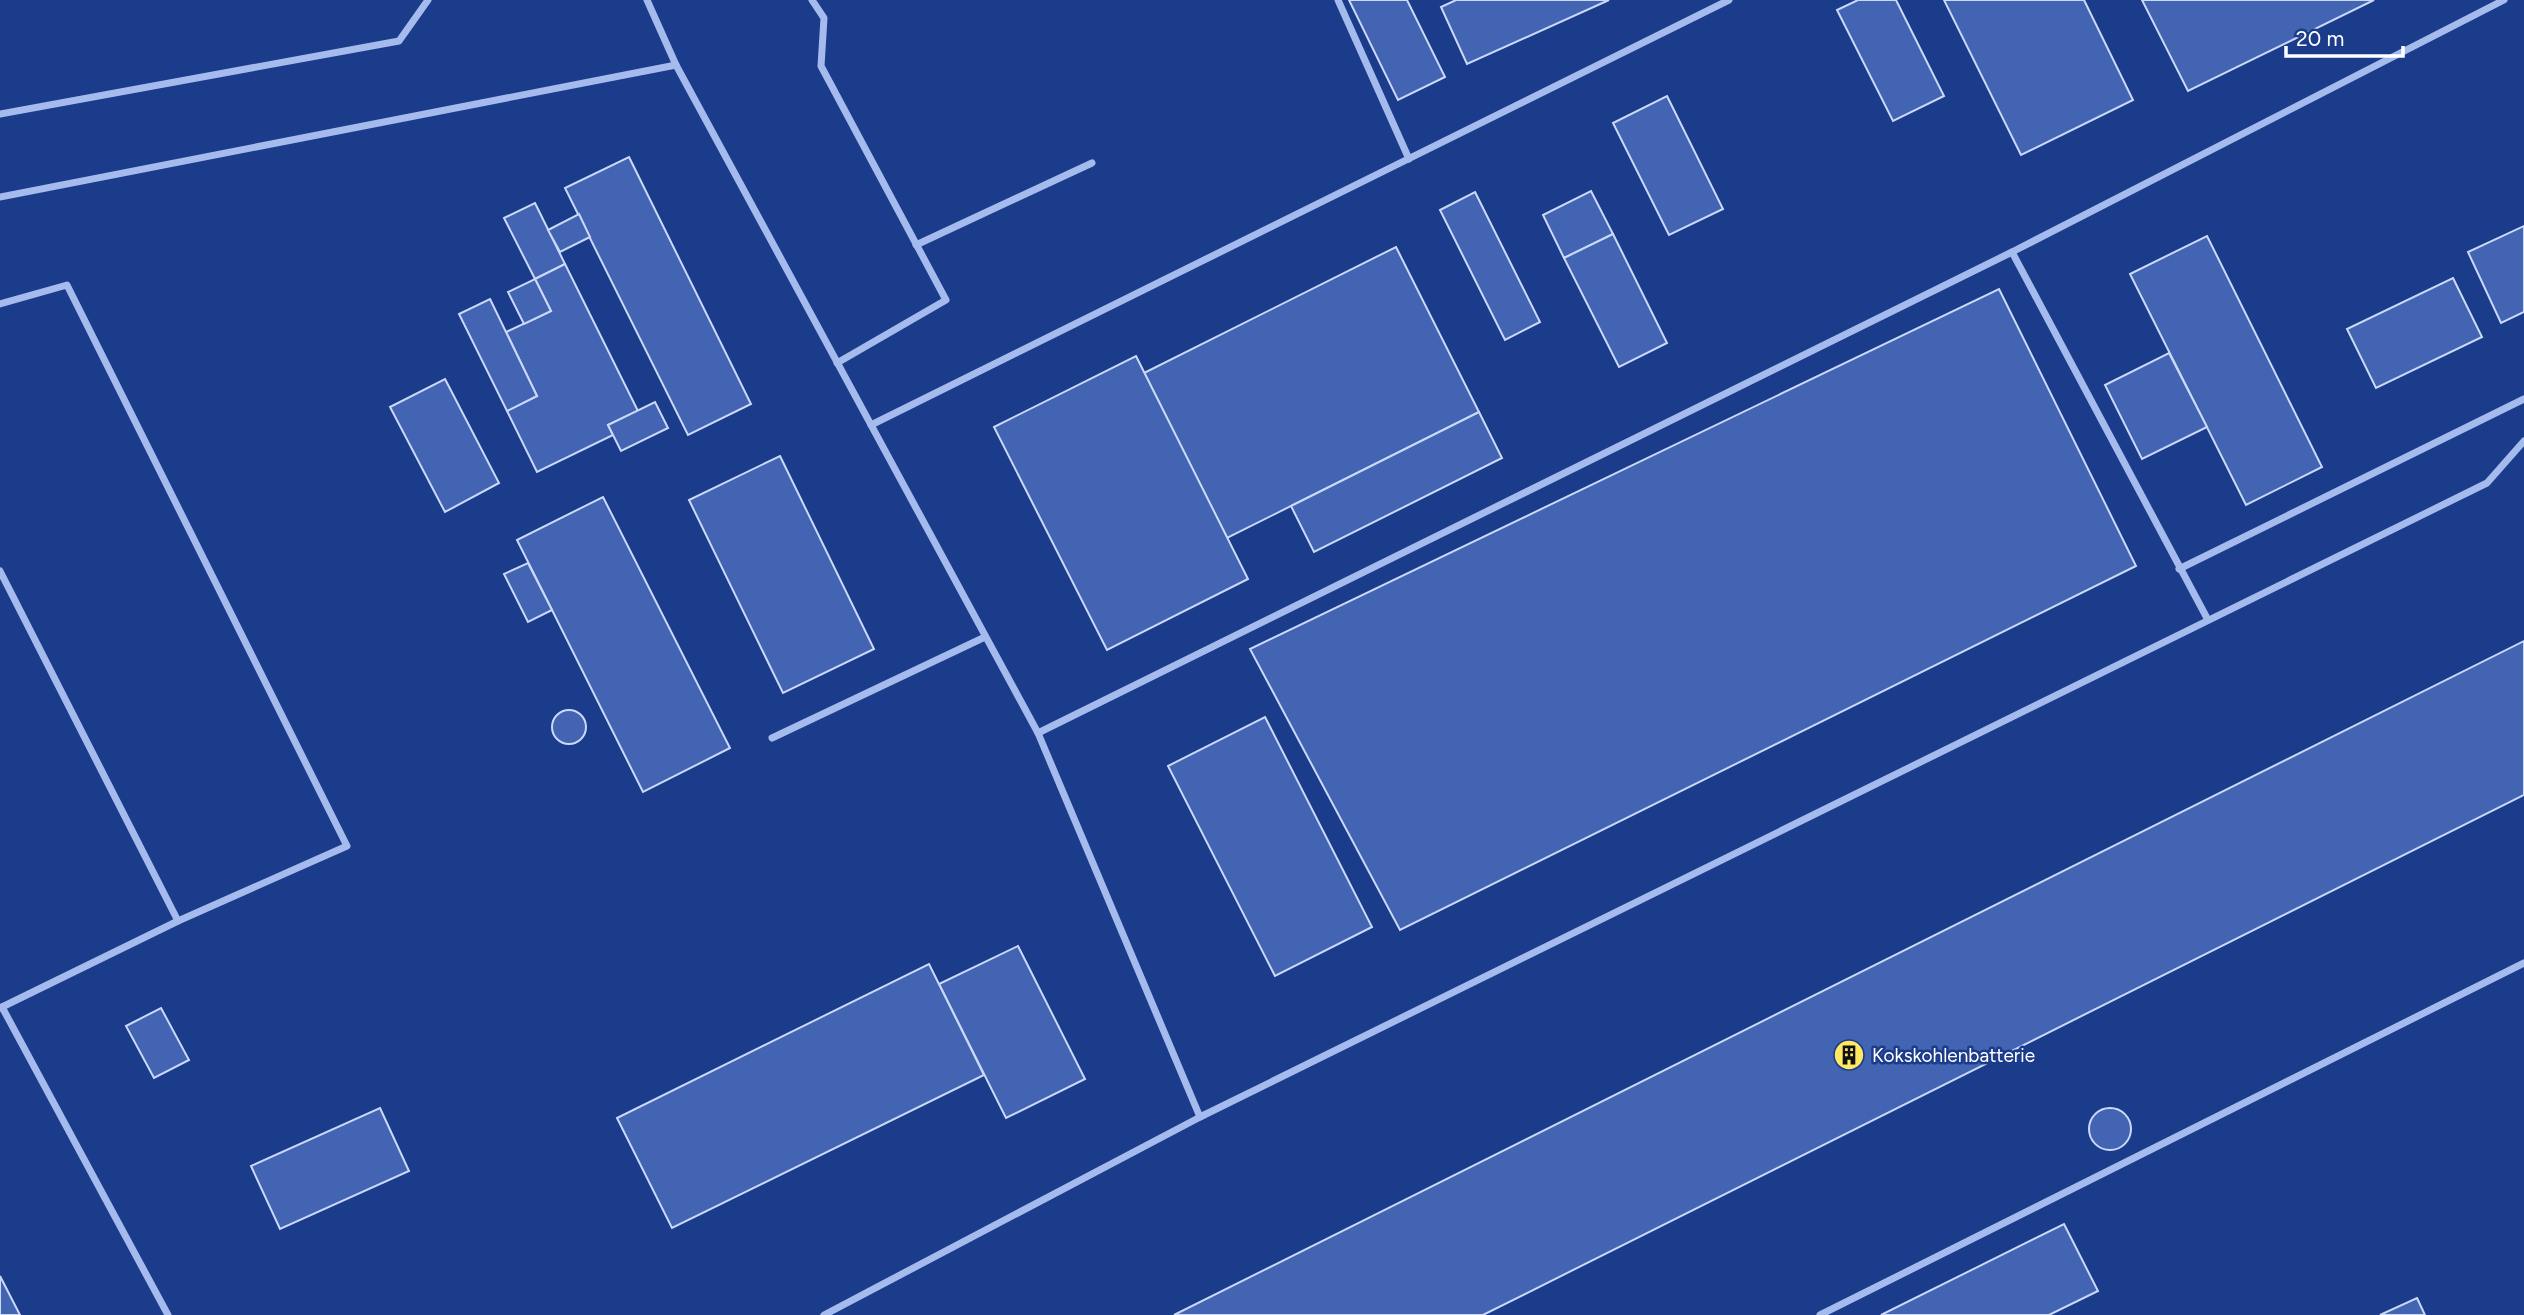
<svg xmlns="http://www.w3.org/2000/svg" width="2524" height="1315" font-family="Figtree,sans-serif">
<rect width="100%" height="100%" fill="#1b3b8b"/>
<!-- building -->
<g fill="#4364b3" stroke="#cbd9f9" stroke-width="2">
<polygon points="1349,0 1407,0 1445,77 1398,100"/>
<polygon points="1456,0 1609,0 1467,64 1441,7"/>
<polygon points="1858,0 1896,0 1944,96 1893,121 1837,10"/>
<polygon points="1944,0 2084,0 2133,100 2021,155"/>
<polygon points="2142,0 2374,0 2188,91"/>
<polygon points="1667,96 1723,209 1669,235 1613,123"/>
<polygon points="629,157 751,404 688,435 565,188"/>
<polygon points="1591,191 1613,234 1564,258 1543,215"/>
<polygon points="1475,192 1540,322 1505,340 1440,210"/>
<polygon points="535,203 565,264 535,279 504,218"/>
<polygon points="579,214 590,237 560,252 548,230"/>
<polygon points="2524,226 2524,312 2501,323 2468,252"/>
<polygon points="1613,234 1667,343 1619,367 1564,258"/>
<polygon points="2207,236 2322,467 2246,505 2130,274"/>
<polygon points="1396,247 1479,412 1227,538 1144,373"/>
<polygon points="565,264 638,411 608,425 613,435 537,472 507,411 537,396 506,332 551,311 535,279"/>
<polygon points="2453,278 2482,337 2376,388 2347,329"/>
<polygon points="535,279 551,311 524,324 508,292"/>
<polygon points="1999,289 2136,566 1400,930 1250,649"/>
<polygon points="490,299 537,396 507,411 459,314"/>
<polygon points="2169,353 2207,427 2142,459 2105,385"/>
<polygon points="1136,356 1248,579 1107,650 994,427"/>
<polygon points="445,379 499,483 445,512 390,407"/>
<polygon points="655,402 668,428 621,451 608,425"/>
<polygon points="1479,412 1502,458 1314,552 1291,506"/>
<polygon points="780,456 874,649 783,693 689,500"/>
<polygon points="603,497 730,748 643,792 517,540"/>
<polygon points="528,563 552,610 528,622 504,574"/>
<polygon points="2524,641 2524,795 1483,1315 1174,1315"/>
<circle cx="569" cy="727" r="17"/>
<polygon points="1265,717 1372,927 1275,976 1168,766"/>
<polygon points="1018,946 1085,1079 1006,1118 939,984"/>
<polygon points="929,964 984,1075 672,1228 617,1118"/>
<polygon points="161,1008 189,1060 154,1078 126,1026"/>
<circle cx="2110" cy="1129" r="21"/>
<polygon points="380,1108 409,1171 280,1229 251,1166"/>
<polygon points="2064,1224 2098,1291 2049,1315 1881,1315"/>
<polygon points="0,1276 20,1315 0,1315"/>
<polygon points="2417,1298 2425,1315 2380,1315"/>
</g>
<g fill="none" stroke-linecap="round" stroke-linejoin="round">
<!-- minor -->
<g stroke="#a5bbed" stroke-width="7">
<polyline points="647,0 676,65 1038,733 1200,1117 2487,483 2524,441"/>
<polyline points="812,0 824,18 821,66 946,300 837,363"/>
<polyline points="1338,0 1409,159"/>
<polyline points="0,114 399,41 428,0"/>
<polyline points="0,197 676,65"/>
<polyline points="916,245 1092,163"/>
<polyline points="2012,252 2504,0"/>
<polyline points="0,304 67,285 347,846 178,921 0,571"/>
<polyline points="871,425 1729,0"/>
<polyline points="2179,569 2524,399"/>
<polyline points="1038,733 2012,252 2208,620"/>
<polyline points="772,738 985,637"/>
<polyline points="2,1007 168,1315"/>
<polyline points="0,1008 178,921"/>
<polyline points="824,1315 1204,1115"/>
<polyline points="1820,1315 2524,963"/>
</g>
</g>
<!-- icons -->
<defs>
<g id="building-disc" transform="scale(1.575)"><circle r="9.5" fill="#ffe962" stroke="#1b3b8b"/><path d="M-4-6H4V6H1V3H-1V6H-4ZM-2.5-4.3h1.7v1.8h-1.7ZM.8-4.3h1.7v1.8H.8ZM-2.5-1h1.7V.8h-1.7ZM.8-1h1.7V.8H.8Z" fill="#111"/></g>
</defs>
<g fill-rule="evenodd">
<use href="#building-disc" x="1849" y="1055"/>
</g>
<g text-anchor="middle" stroke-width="5" stroke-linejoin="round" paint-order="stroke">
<!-- poi labels -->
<g font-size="19" fill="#fff" stroke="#1b3b8b" text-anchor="start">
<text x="1872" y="1062">Kokskohlenbatterie</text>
</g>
</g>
<!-- scale -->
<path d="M2286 46v10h117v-10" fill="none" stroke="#ffffff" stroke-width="3.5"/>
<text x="2296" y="46" font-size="21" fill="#ffffff" stroke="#1b3b8b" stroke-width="5" paint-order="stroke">20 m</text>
</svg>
